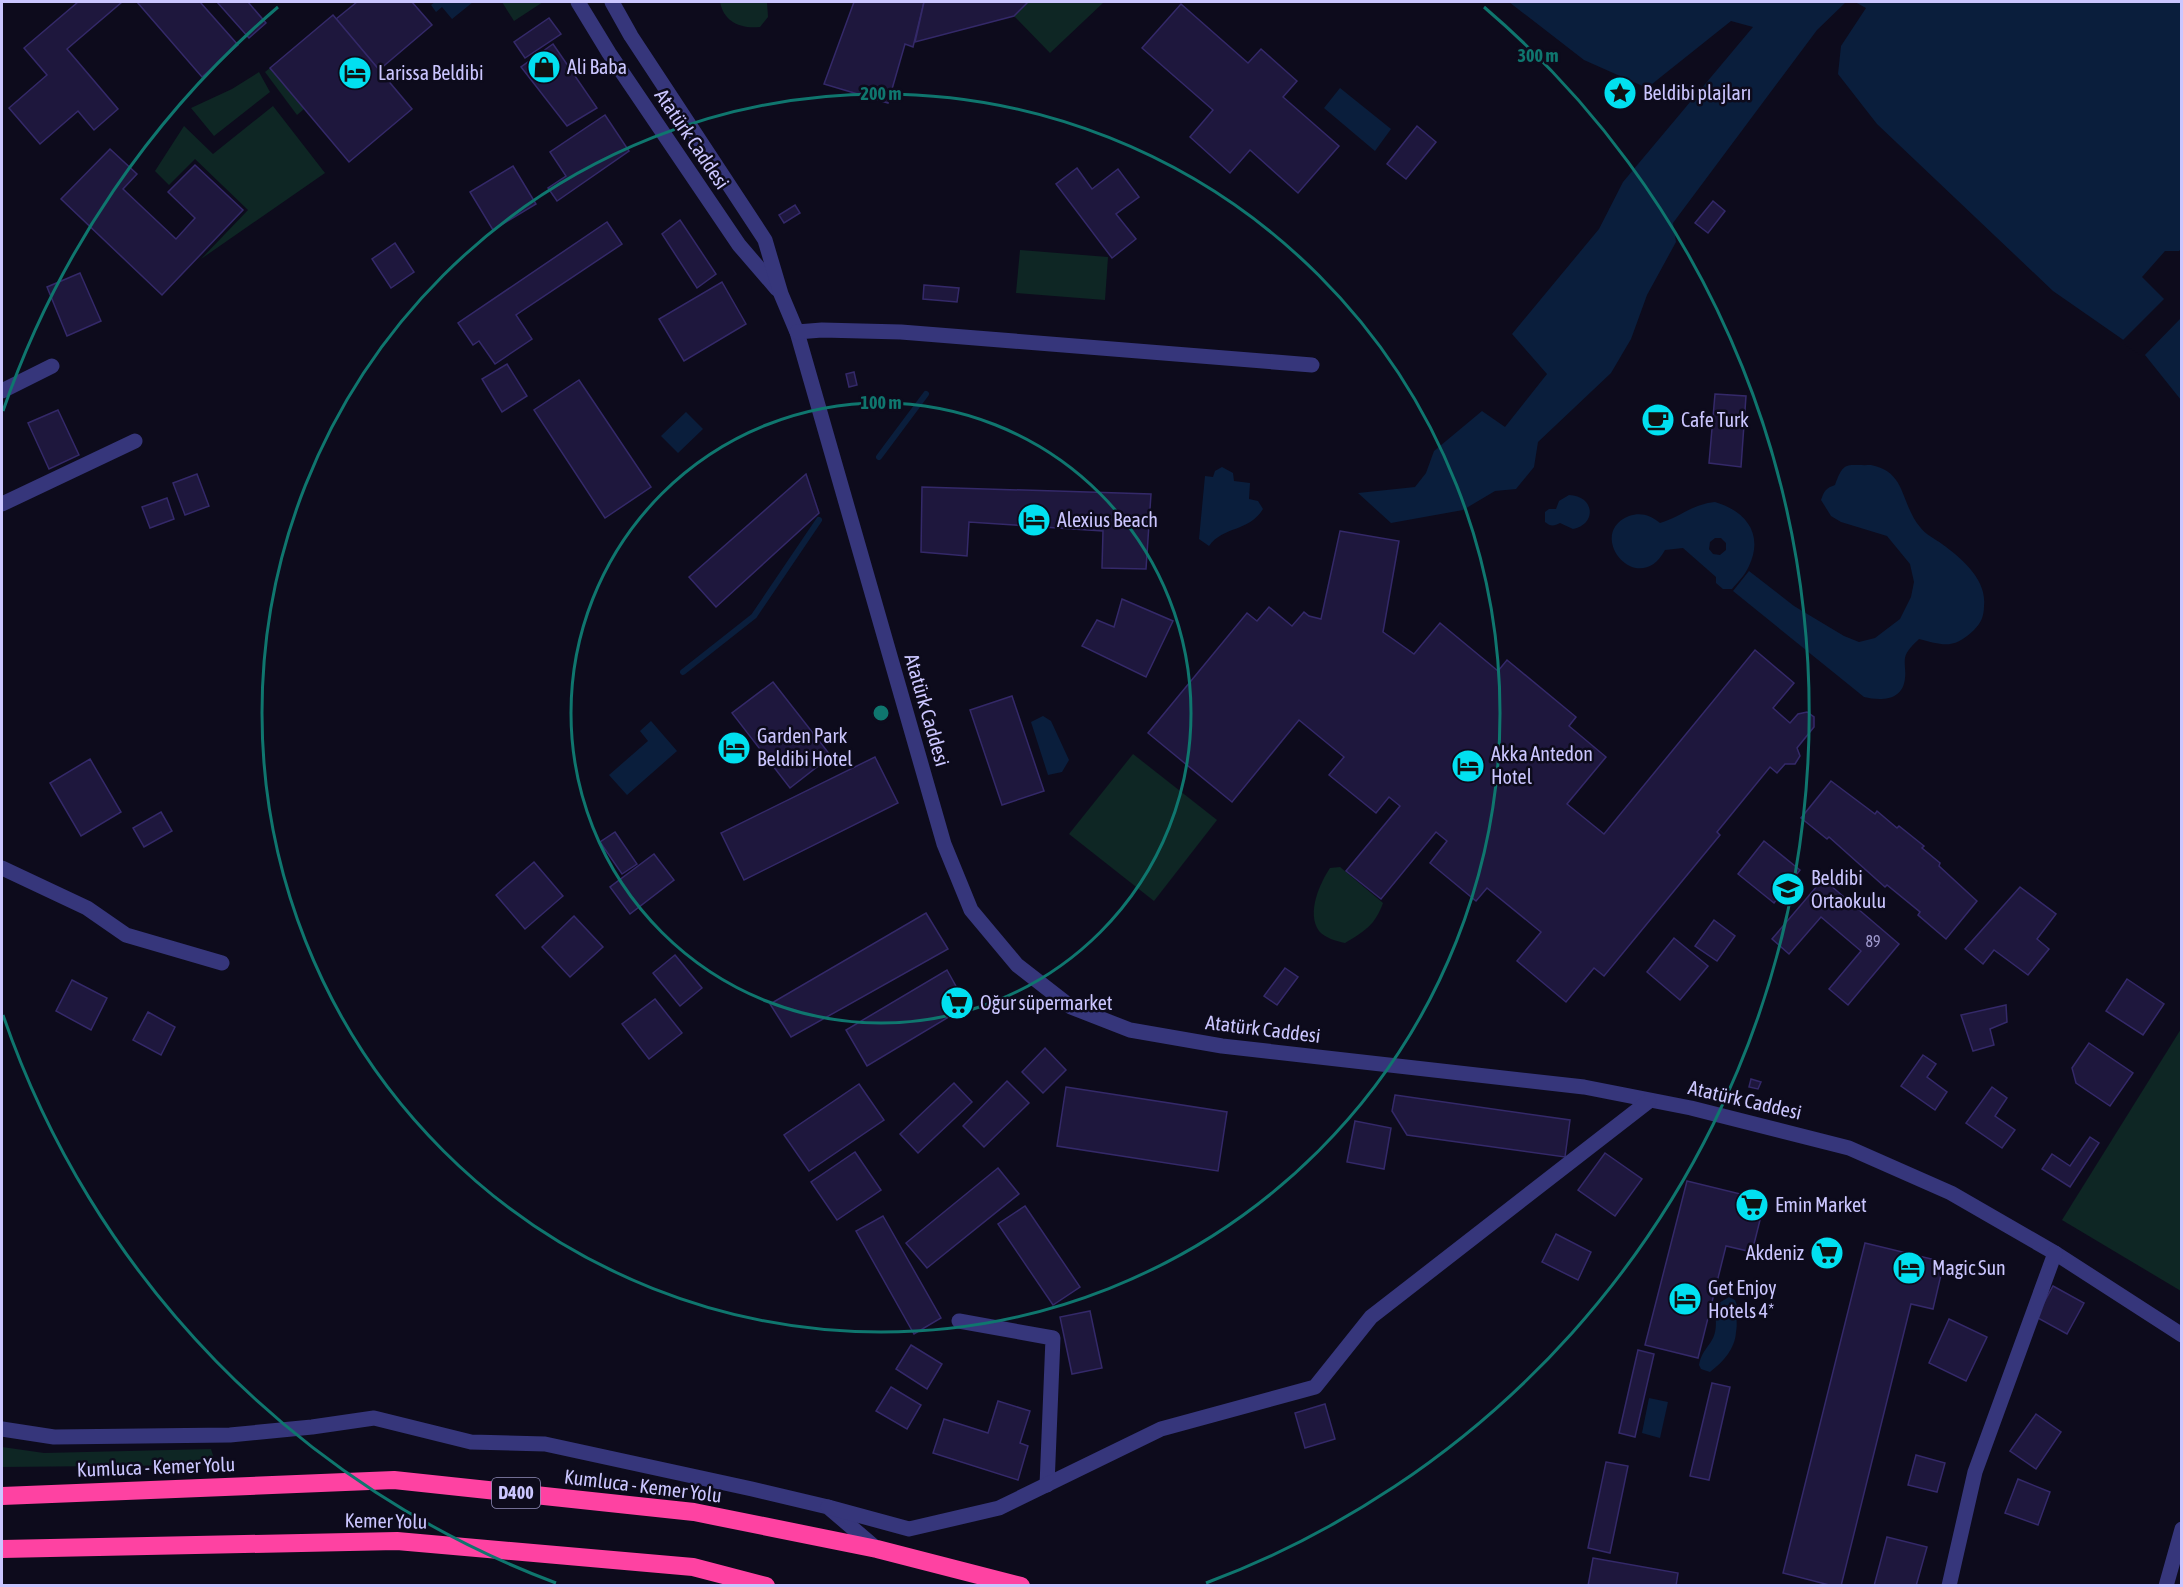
<svg xmlns="http://www.w3.org/2000/svg" width="2183" height="1587" font-family="'Asap Condensed',sans-serif">
<rect width="100%" height="100%" fill="#0d0b1c"/>
<!-- green -->
<g fill="#0e2624">
<polygon points="502,2 543,2 514,21"/>
<path d="M720,2H767L768,17L760,27C740,29 724,22 720,2Z"/>
<polygon points="1028,2 1104,2 1050,53 1014,16"/>
<polygon points="270,68 304,109 297,115 265,72"/>
<polygon points="259,72 270,92 214,136 191,108 232,89"/>
<polygon points="273,106 325,173 201,259 248,210 195,159 169,185 155,171 184,126 213,154"/>
<polygon points="1020,250 1108,257 1105,300 1016,293"/>
<polygon points="1133,754 1217,820 1154,901 1069,834"/>
<path d="M1340,867L1383,903C1375,925 1365,931 1345,943C1336,941 1325,938 1319,931C1306,913 1320,883 1330,868Z"/>
<polygon points="2181,1029 2181,1291 2062,1220"/>
<polygon points="2,1447 44,1453 211,1449 216,1465 2,1467"/>
</g>
<!-- water -->
<g fill="#0a1e3c" fill-rule="evenodd">
<polygon points="435,2 473,2 452,19 442,7 436,12 431,5"/>
<polygon points="1509,2 1846,2 1817,30 1673,223 1676,242 1647,295 1631,339 1611,373 1538,442 1534,467 1516,489 1495,491 1463,510 1391,523 1358,493 1415,487 1426,473 1434,451 1482,411 1505,427 1547,374 1512,334 1599,229 1623,182 1753,27 1731,21 1647,88 1584,60"/>
<polygon points="1855,2 2181,2 2181,400 2145,355 2053,291 1877,124 1838,74 1841,46 1866,8"/>
<polygon points="1340,88 1391,129 1375,151 1324,108"/>
<polygon points="686,412 703,429 678,453 661,436"/>
<path d="M1871,465C1907,472 1900,503 1920,527C1925,534 1935,539 1942,544C1961,558 1987,579 1984,606C1984,616 1981,623 1974,630C1953,650 1943,645 1919,639C1914,644 1906,651 1905,658C1904,664 1906,671 1905,678C1903,701 1881,701 1864,697L1733,591L1749,571L1794,606L1844,636L1859,642L1875,638L1900,619L1911,597L1914,582L1910,564L1887,536L1841,522L1831,516L1821,500C1824,491 1826,488 1835,485C1844,460 1846,466 1871,465Z"/>
<path d="M1222,467L1233,473L1234,481L1250,483L1249,499L1258,501L1263,509C1249,532 1223,526 1209,546L1199,539L1205,476L1213,477L1215,471Z"/>
<path d="M1569,495C1595,496 1597,524 1573,529L1560,523C1554,526 1551,527 1545,522V512L1549,509H1556L1559,501Z"/>
<path d="M1715,502C1746,511 1764,534 1749,566C1745,575 1738,582 1732,589H1723L1716,583V577L1683,548L1665,550C1638,600 1584,534 1629,516C1641,512 1650,515 1660,523C1680,517 1693,504 1715,502ZM1715,538H1721L1726,543V550L1720,555L1713,554L1709,549L1710,542Z"/>
<polygon points="1043,716 1051,721 1069,760 1062,772 1048,775 1031,722"/>
<polygon points="651,721 677,751 627,795 609,775 648,741 640,731"/>
<path d="M1729,1297L1735,1300L1738,1308C1735,1317 1738,1323 1736,1332C1735,1349 1723,1362 1710,1372L1701,1369L1699,1365C1703,1343 1720,1345 1715,1313L1719,1309V1303Z"/>
<polygon points="1649,1398 1668,1402 1660,1438 1642,1433"/>
</g>
<!-- pier -->
<polygon fill="#0d0b1c" points="2181,249 2181,318 2143,357 2121,342 2164,299 2142,277 2165,251 2179,251"/>
<g fill="none" stroke-linecap="round" stroke-linejoin="round">
<!-- stream -->
<g stroke="#0a1e3c" stroke-width="6">
<polyline points="879,457 926,394"/>
<polyline points="683,672 754,616 819,520"/>
</g>
</g>
<!-- building -->
<g fill="#1e173d" stroke="#342969" stroke-width="1.5">
<polygon points="78,2 122,2 67,49 118,109 94,130 78,111 40,144 9,108 47,75 24,48"/>
<polygon points="137,2 200,2 238,45 202,77"/>
<polygon points="217,2 248,2 266,23 249,38"/>
<polygon points="357,2 412,2 432,25 379,70 336,19"/>
<polygon points="854,2 924,2 913,47 905,44 888,103 824,84"/>
<polygon points="924,2 1028,2 1014,16 915,42"/>
<polygon points="1181,4 1248,63 1261,49 1297,81 1283,97 1339,146 1298,193 1250,150 1230,173 1190,137 1213,110 1142,48"/>
<polygon points="333,15 412,109 349,162 270,68"/>
<polygon points="549,18 561,34 525,58 514,42"/>
<polygon points="553,44 597,108 567,126 521,67"/>
<polygon points="605,115 629,151 557,201 548,188 566,176 550,152"/>
<polygon points="1417,126 1436,142 1406,179 1387,164"/>
<polygon points="110,149 137,174 123,189 176,239 195,218 168,192 195,165 243,210 162,295 61,199"/>
<polygon points="513,166 536,204 493,230 470,192"/>
<polygon points="1077,168 1092,189 1118,169 1139,197 1116,214 1136,239 1112,258 1056,184"/>
<polygon points="1713,201 1725,211 1708,233 1695,223"/>
<polygon points="795,205 800,213 784,223 779,215"/>
<polygon points="680,220 716,274 697,288 662,234"/>
<polygon points="607,222 622,244 516,315 532,339 495,364 479,341 473,345 458,323"/>
<polygon points="395,243 414,272 391,288 372,259"/>
<polygon points="80,273 101,321 67,336 47,287"/>
<polygon points="722,282 746,324 684,361 659,319"/>
<polygon points="924,285 959,288 957,302 923,299"/>
<polygon points="507,364 527,396 502,412 482,379"/>
<polygon points="854,372 857,385 849,387 846,374"/>
<polygon points="579,380 651,487 605,518 534,410"/>
<polygon points="1715,394 1746,396 1741,467 1709,463"/>
<circle cx="1658" cy="420" r="15"/>
<polygon points="58,410 79,455 49,469 28,423"/>
<polygon points="197,474 209,506 185,515 173,483"/>
<polygon points="806,474 819,513 716,607 689,577"/>
<polygon points="922,487 1151,494 1146,569 1102,568 1103,531 969,522 967,556 921,552"/>
<polygon points="167,498 174,519 150,528 142,507"/>
<polygon points="1340,531 1399,541 1383,632 1414,654 1440,623 1498,671 1507,660 1576,717 1569,726 1606,757 1567,804 1604,834 1755,650 1794,683 1773,708 1790,723 1798,714 1807,712 1814,717 1814,727 1797,748 1800,756 1795,764 1785,764 1777,773 1770,767 1717,832 1720,835 1604,976 1594,968 1566,1002 1517,961 1541,932 1487,888 1476,901 1430,863 1447,841 1436,832 1381,899 1346,871 1400,806 1389,797 1376,813 1329,775 1344,757 1299,720 1232,802 1148,733 1247,613 1257,621 1269,607 1292,626 1304,612 1309,616 1321,619"/>
<polygon points="1122,599 1173,621 1146,677 1082,646 1097,620 1114,627"/>
<polygon points="773,682 831,756 790,788 732,713"/>
<polygon points="1012,696 1044,791 1002,805 970,710"/>
<polygon points="875,757 898,803 744,880 721,833"/>
<polygon points="90,759 121,812 81,836 50,783"/>
<polygon points="1831,781 1875,814 1877,811 1897,828 1899,826 1924,846 1922,848 1940,863 1939,866 1977,901 1946,939 1918,915 1920,912 1887,885 1885,887 1829,837 1827,839 1801,818"/>
<polygon points="161,812 172,831 144,847 133,828"/>
<polygon points="615,832 637,864 622,874 600,842"/>
<polygon points="1764,841 1800,870 1774,903 1738,874"/>
<polygon points="654,854 674,880 630,914 610,887"/>
<polygon points="534,862 563,896 525,929 496,895"/>
<polygon points="1823,879 1899,944 1848,1005 1829,989 1861,951 1821,917 1789,954 1772,939"/>
<polygon points="2020,887 2056,914 2037,939 2049,949 2028,975 1994,950 1983,964 1965,949"/>
<polygon points="926,913 948,949 791,1037 770,1004"/>
<polygon points="574,916 603,947 570,977 542,947"/>
<polygon points="1714,920 1735,936 1717,961 1695,946"/>
<polygon points="1674,938 1708,966 1680,1000 1647,972"/>
<polygon points="675,955 702,988 680,1006 653,973"/>
<polygon points="1285,968 1298,977 1277,1005 1264,996"/>
<polygon points="947,970 967,1006 867,1066 846,1030"/>
<polygon points="2127,979 2164,1004 2143,1035 2106,1011"/>
<polygon points="72,980 107,998 91,1030 56,1011"/>
<polygon points="655,999 682,1033 649,1059 622,1024"/>
<polygon points="2006,1005 2007,1022 1990,1029 1994,1045 1973,1051 1961,1015"/>
<polygon points="148,1012 175,1027 161,1055 133,1040"/>
<polygon points="2089,1043 2133,1073 2110,1106 2076,1083 2072,1068"/>
<polygon points="1045,1048 1066,1070 1043,1093 1022,1072"/>
<polygon points="1923,1055 1936,1064 1927,1077 1947,1092 1935,1110 1901,1086"/>
<polygon points="1751,1079 1761,1082 1758,1089 1749,1087"/>
<polygon points="1007,1081 1029,1103 984,1147 963,1126"/>
<polygon points="954,1083 972,1102 918,1153 900,1134"/>
<polygon points="859,1084 884,1120 809,1171 784,1135"/>
<polygon points="1066,1087 1227,1112 1218,1171 1057,1146"/>
<polygon points="1992,1087 2007,1098 1995,1116 2015,1130 2002,1148 1966,1123"/>
<polygon points="1395,1095 1570,1120 1565,1157 1407,1135 1392,1111"/>
<polygon points="1355,1121 1391,1128 1384,1169 1347,1162"/>
<polygon points="2090,1137 2099,1143 2070,1187 2042,1169 2052,1154 2070,1166"/>
<polygon points="855,1152 881,1190 837,1220 811,1182"/>
<polygon points="1605,1153 1642,1179 1615,1216 1578,1190"/>
<polygon points="998,1168 1019,1194 927,1268 906,1243"/>
<polygon points="1687,1181 1765,1200 1752,1252 1726,1246 1698,1358 1645,1345"/>
<polygon points="1025,1206 1080,1287 1053,1305 998,1224"/>
<polygon points="883,1216 941,1318 914,1334 856,1231"/>
<polygon points="1556,1234 1591,1252 1578,1280 1542,1262"/>
<polygon points="1865,1243 1944,1262 1933,1309 1911,1304 1841,1586 1833,1586 1783,1573"/>
<polygon points="2053,1286 2084,1303 2067,1334 2036,1317"/>
<polygon points="1090,1311 1102,1368 1072,1374 1060,1317"/>
<polygon points="1949,1319 1987,1337 1966,1381 1929,1363"/>
<polygon points="911,1345 942,1364 927,1389 896,1369"/>
<polygon points="1638,1350 1654,1354 1635,1437 1619,1433"/>
<polygon points="1712,1383 1730,1387 1709,1480 1690,1476"/>
<polygon points="891,1387 921,1405 907,1429 876,1411"/>
<polygon points="998,1401 1030,1411 1020,1443 1028,1446 1018,1480 933,1453 944,1419 988,1433"/>
<polygon points="1325,1404 1335,1439 1305,1448 1295,1413"/>
<polygon points="2036,1414 2061,1432 2036,1469 2010,1451"/>
<polygon points="1916,1455 1945,1463 1937,1492 1908,1485"/>
<polygon points="1606,1462 1628,1466 1610,1553 1588,1548"/>
<polygon points="2018,1479 2050,1492 2038,1525 2005,1513"/>
<polygon points="1887,1537 1927,1547 1916,1586 1874,1586"/>
<polygon points="1593,1558 1678,1573 1676,1586 1588,1586"/>
</g>
<g fill="none" stroke-linecap="round" stroke-linejoin="round">
<!-- minor -->
<g stroke="#36367b" stroke-width="15">
<polyline points="578,2 609,53 739,245 777,289"/>
<polyline points="612,2 631,36 765,240 781,294 797,332 944,844 971,910 1017,965 1071,1007 1130,1030 1222,1046 1584,1087 1691,1108 1849,1148 1951,1193 2055,1253 2182,1335"/>
<polyline points="797,332 822,330 901,332 1312,365"/>
<polyline points="2,391 52,366"/>
<polyline points="2,504 135,441"/>
<polyline points="2,868 87,908 126,935 222,963"/>
<polyline points="959,1321 1053,1338 1047,1485"/>
<polyline points="2,1429 54,1437 230,1435 312,1427 374,1418 471,1442 545,1444 752,1489 828,1507 877,1549"/>
<polyline points="828,1507 909,1529 999,1508 1161,1429 1315,1387 1371,1317 1649,1101"/>
<polyline points="1949,1586 1975,1472 2055,1253"/>
<polyline points="2166,1586 2182,1529"/>
</g>
<!-- highway -->
<g stroke="#fe42a2" stroke-width="18">
<polyline points="2,1496 394,1480 694,1512 877,1549 1021,1586"/>
<polyline points="2,1549 397,1541 693,1567 766,1586"/>
</g>
</g>
<!-- distance rings -->
<g fill="none" stroke="#0f766e" stroke-width="3">
<circle cx="881" cy="713" r="310"/>
<circle cx="881" cy="713" r="619"/>
<path d="M556 1583A929 929 0 0 1 3 1015M3 411A929 929 0 0 1 278 7M1484 7A929 929 0 0 1 1206 1583"/>
</g>
<!-- icons -->
<defs>
<g id="shop-disc" transform="scale(1.725)"><circle r="9.5" fill="#01e0f0" stroke="#0d0b1c"/><path d="M-5-2.5h2.3a2.7 3.5 0 0 1 5.4 0H5L5.5 6h-11ZM-1.5-2.5h3a1.5 2.3 0 0 0-3 0Z" fill="#111"/></g>
<g id="hotel-disc" transform="scale(1.725)"><circle r="9.5" fill="#01e0f0" stroke="#0d0b1c"/><path d="M-6-4.5h1.5V1H6V5H4.5V3h-9V5H-6ZM-4 0a1.8 1.8 0 1 1 3.6 0ZM.5 0V-2.5h3Q6-2.5 6 0Z" fill="#111"/></g>
<g id="sight-disc" transform="scale(1.725)"><circle r="9.5" fill="#01e0f0" stroke="#0d0b1c"/><path d="M0-6L1.8-2.2L6-1.7L2.9 1.2L3.7 5.4L0 3.3L-3.7 5.4L-2.9 1.2L-6-1.7L-1.8-2.2Z" fill="#111"/></g>
<g id="cafe-disc" transform="scale(1.725)"><circle r="9.5" fill="#01e0f0" stroke="#0d0b1c"/><path d="M-5.5-4.5H6V0H3Q3 3.5 0 3.5H-2.5Q-5.5 3.5-5.5 0ZM3-3.2v2h1.7v-2ZM-6 4.5H4V6H-6Z" fill="#111"/></g>
<g id="school-disc" transform="scale(1.725)"><circle r="9.5" fill="#01e0f0" stroke="#0d0b1c"/><path d="M0-5L7-2L0 1L-7-2ZM-4 1L0 2.5L4 1V4Q0 6-4 4Z" fill="#111"/></g>
<g id="supermarket-disc" transform="scale(1.725)"><circle r="9.5" fill="#01e0f0" stroke="#0d0b1c"/><path d="M-6-5.5h2.5l.6 2H6L4.5 2H-2.5L-4.4-4H-6ZM-1.5 3.2a1.3 1.3 0 1 0 .1 0ZM3 3.2a1.3 1.3 0 1 0 .1 0Z" fill="#111"/></g>
</defs>
<g fill-rule="evenodd">
<use href="#shop-disc" x="544" y="67"/>
<use href="#hotel-disc" x="355" y="73"/>
<use href="#sight-disc" x="1620" y="93"/>
<use href="#cafe-disc" x="1658" y="420"/>
<use href="#hotel-disc" x="1034" y="520"/>
<use href="#hotel-disc" x="734" y="748"/>
<use href="#hotel-disc" x="1468" y="766"/>
<use href="#school-disc" x="1788" y="889"/>
<use href="#supermarket-disc" x="957" y="1003"/>
<use href="#supermarket-disc" x="1752" y="1205"/>
<use href="#supermarket-disc" x="1827" y="1253"/>
<use href="#hotel-disc" x="1909" y="1268"/>
<use href="#hotel-disc" x="1685" y="1299"/>
</g>
<g text-anchor="middle" stroke-width="5" stroke-linejoin="round" paint-order="stroke">
<!-- number labels -->
<g font-size="16" fill="#a09ace">
<text x="1873" y="947">89</text>
</g>
<!-- shield labels -->
<rect fill="#0d0b1c" stroke="#928ebb" stroke-width="1.5" x="492" y="1478" width="48" height="30" rx="4.5"/>
<g font-size="18" font-weight="bold" fill="#cbc6ff">
<text x="516" y="1499">D400</text>
</g>
<!-- poi labels -->
<g font-size="20" fill="#cbc6ff" stroke="#0d0b1c" text-anchor="start">
<text x="567" y="74">Ali Baba</text>
<text x="378" y="80">Larissa Beldibi</text>
<text x="1643" y="100">Beldibi plajları</text>
<text x="1681" y="427">Cafe Turk</text>
<text x="1057" y="527">Alexius Beach</text>
<text x="757" y="743">Garden Park<tspan x="757" dy="23">Beldibi Hotel</tspan></text>
<text x="1491" y="761">Akka Antedon<tspan x="1491" dy="23">Hotel</tspan></text>
<text x="1811" y="885">Beldibi<tspan x="1811" dy="23">Ortaokulu</tspan></text>
<text x="980" y="1010">Oğur süpermarket</text>
<text x="1775" y="1212">Emin Market</text>
<text x="1804" y="1260" text-anchor="end">Akdeniz</text>
<text x="1932" y="1275">Magic Sun</text>
<text x="1708" y="1295">Get Enjoy<tspan x="1708" dy="23">Hotels 4*</tspan></text>
</g>
<!-- street labels -->
<g font-size="20" fill="#cbc6ff" stroke="#0d0b1c">
<text transform="translate(692 139) rotate(56)" y="7">Atatürk Caddesi</text>
<text transform="translate(927 710) rotate(74)" y="7">Atatürk Caddesi</text>
<text transform="translate(1263 1029) rotate(7)" y="7">Atatürk Caddesi</text>
<text transform="translate(1745 1100) rotate(13)" y="7">Atatürk Caddesi</text>
<text transform="translate(156 1467) rotate(-2)" y="7">Kumluca - Kemer Yolu</text>
<text transform="translate(643 1486) rotate(7)" y="7">Kumluca - Kemer Yolu</text>
<text transform="translate(386 1521) rotate(1)" y="7">Kemer Yolu</text>
</g>
</g>
<circle cx="881" cy="713" r="9" fill="#0f766e" stroke="#0d0b1c" stroke-width="3"/>
<g font-size="18" text-anchor="middle" font-weight="bold" fill="#0f766e" stroke="#0d0b1c" stroke-width="5" stroke-linejoin="round" paint-order="stroke">
<text x="1538" y="62">300 m</text>
<text x="881" y="100">200 m</text>
<text x="881" y="409">100 m</text>
</g>
<!-- border -->
<rect width="2183" height="1587" fill="none" stroke="#cbc6ff" stroke-width="6"/>
</svg>
